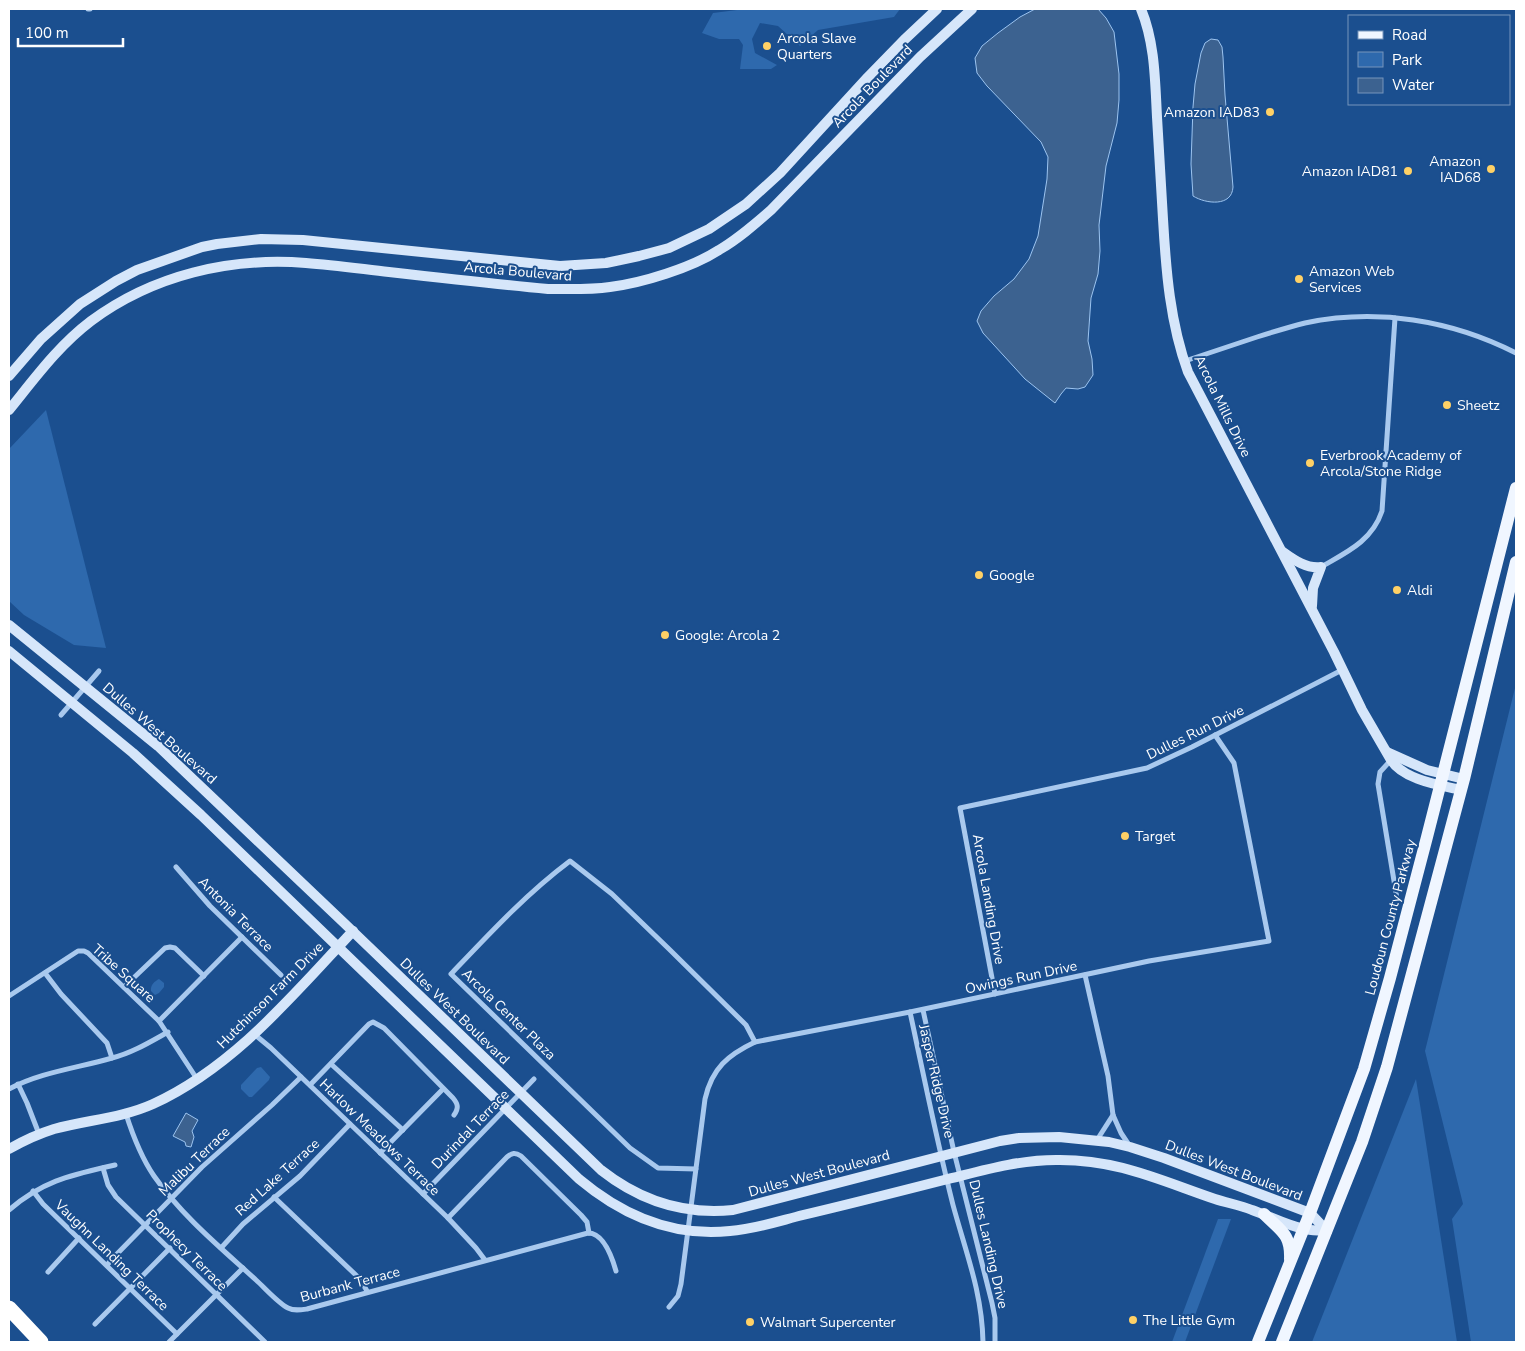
<svg xmlns="http://www.w3.org/2000/svg" width="1525" height="1351" font-family="'Nunito Sans',sans-serif">
<rect width="100%" height="100%" fill="#1b4f8f"/>
<!-- green -->
<g fill="#2e69ad">
<polygon points="745,9 800,10 803,9 900,9 894,17 818,30 800,46 778,26 760,23 752,39 755,53 777,65 771,69 740,69 743,45 739,39 719,39 702,33 713,13"/>
<polygon points="46,410 106,648 74,645 24,615 9,601 9,449"/>
<polygon points="1516,684 1516,1342 1471,1342 1452,1219 1463,1204 1425,1051"/>
<path d="M159,979L164,983V987L159,993L155,995L151,991C150,985 155,981 159,979Z"/>
<polygon points="261,1067 270,1077 269,1080 252,1097 249,1097 241,1089 241,1085 257,1068"/>
<polygon points="1416,1079 1457,1342 1312,1342"/>
<polygon points="1218,1219 1231,1219 1185,1342 1172,1342"/>
</g>
<!-- water -->
<g fill="#3c6290" stroke="#9cc4f0">
<polygon points="1035,9 1098,9 1106,18 1114,32 1119,74 1119,100 1117,123 1106,166 1099,225 1100,251 1098,274 1091,298 1088,341 1092,359 1093,375 1085,387 1078,389 1066,388 1061,394 1055,403 1025,379 983,333 977,321 981,311 994,296 1014,279 1029,259 1038,236 1047,179 1048,157 1041,142 987,86 977,73 975,58 982,46 998,33 1020,17"/>
<path d="M1211,39L1218,40L1222,47L1223,57L1225,95L1233,187C1232,207 1206,204 1193,196L1191,164L1193,107L1195,84L1201,53L1205,43Z"/>
<polygon points="186,1113 198,1120 192,1131 194,1137 191,1147 186,1146 185,1142 173,1136"/>
</g>
<g fill="none" stroke-linecap="round" stroke-linejoin="round">
<!-- street -->
<g stroke="#a9c9ee" stroke-width="5">
<polyline points="88,9 90,9"/>
<path d="M1185,361C1209,353 1233,345 1257,337C1273,332 1289,327 1305,323C1377,308 1451,320 1516,353"/>
<path d="M1321,567C1347,552 1372,541 1382,511L1395,318"/>
<polyline points="61,715 99,671"/>
<polyline points="1391,760 1380,772 1378,784 1397,899"/>
<polyline points="176,867 210,906 281,975"/>
<polyline points="45,973 61,994 107,1043 112,1058"/>
<polyline points="1085,975 1108,1076 1113,1115 1121,1133 1129,1145"/>
<polyline points="124,987 165,948 170,947 175,948 204,976"/>
<polyline points="995,994 960,808 1147,768 1192,747 1342,670"/>
<polyline points="9,996 78,951 84,951 88,953 159,1021 197,1079"/>
<polyline points="923,1010 954,1152 992,1303 995,1318 995,1342"/>
<path d="M910,1012C924,1077 937,1142 953,1205C966,1253 982,1292 983,1342"/>
<polyline points="159,1021 242,937"/>
<polyline points="254,1034 271,1048 448,1218 476,1248 485,1260"/>
<polyline points="331,1064 403,1130"/>
<polyline points="18,1084 27,1103 39,1134"/>
<path d="M310,1085L369,1024L373,1022L384,1028L453,1098C458,1104 459,1108 454,1115"/>
<path d="M9,1089C41,1072 78,1068 112,1058C132,1053 150,1042 168,1032"/>
<path d="M126,1114C133,1136 141,1157 154,1176C182,1216 221,1248 256,1280C265,1288 278,1303 288,1308C294,1311 300,1310 307,1309L588,1233C604,1233 612,1257 616,1271"/>
<polyline points="1097,1140 1113,1115"/>
<polyline points="380,1153 443,1089"/>
<polyline points="103,1168 108,1185 116,1197 265,1342"/>
<path d="M696,1169L658,1168L630,1148L451,974C489,934 526,894 570,861L612,894L669,949L746,1025L755,1042"/>
<polyline points="33,1191 43,1204 177,1334"/>
<polyline points="423,1194 534,1079"/>
<polyline points="274,1197 360,1279 367,1291"/>
<path d="M9,1210C44,1180 72,1175 115,1165"/>
<path d="M448,1218L507,1157C512,1153 515,1152 521,1156L581,1215L587,1222L589,1233"/>
<polyline points="221,1248 243,1224 300,1176 350,1124"/>
<polyline points="107,1265 114,1257 202,1167 272,1105 301,1077"/>
<polyline points="48,1272 79,1238"/>
<path d="M669,1307L678,1296L681,1284L705,1099C712,1068 728,1055 755,1042L910,1012L1149,961L1269,941L1234,763L1215,735"/>
<polyline points="95,1324 170,1248"/>
<polyline points="169,1342 243,1268"/>
</g>
<!-- secondary -->
<g stroke="#d6e6fa" stroke-width="10">
<path d="M1141,9C1155,43 1155,80 1157,117C1159,151 1161,185 1163,219C1166,271 1170,323 1188,372L1334,652L1362,710L1391,760C1404,780 1439,785 1461,790"/>
<polyline points="9,376 41,339 80,304 116,281 137,270 202,247 217,244 261,239 303,240 560,266 606,263 639,256 669,248 709,229 746,204 780,173 868,77 904,40 937,9"/>
<path d="M9,410C35,378 58,346 91,321C153,275 230,257 306,263C334,265 362,269 389,272C442,278 495,284 548,289C568,289 589,290 610,287C642,283 691,268 719,250C738,239 754,225 771,210L920,57L972,9"/>
<path d="M1283,552C1294,560 1307,569 1321,567L1313,588L1312,606"/>
<path d="M9,625L158,746L343,922L601,1170C639,1200 684,1215 733,1210L1000,1141L1019,1138L1059,1137L1109,1142L1130,1147L1164,1158L1310,1213L1327,1231"/>
<path d="M9,651L133,753L201,815L579,1179C623,1216 673,1237 730,1231C755,1229 779,1221 803,1215C850,1204 897,1192 944,1180C981,1171 1017,1160 1056,1160C1117,1159 1159,1180 1215,1199C1227,1203 1240,1205 1252,1210C1269,1216 1286,1225 1304,1229C1311,1231 1320,1230 1327,1231"/>
<polyline points="1387,752 1427,770 1464,779"/>
<path d="M9,1149C23,1141 38,1134 54,1129C87,1120 122,1118 153,1104C234,1067 293,995 353,931"/>
</g>
<!-- primary -->
<g stroke="#f0f6ff" stroke-width="12">
<path d="M1264,1214C1281,1231 1291,1234 1290,1259"/>
<polyline points="1258,1342 1310,1213 1364,1069 1390,978 1427,837 1516,488"/>
<polyline points="1282,1342 1362,1142 1387,1067 1464,779 1516,562"/>
</g>
<!-- highway -->
<polyline stroke="#fff" stroke-width="15" points="9,1308 41,1342"/>
</g>
<!-- markers -->
<g fill="#ffd166" stroke="#1b4f8f" stroke-width="2">
<circle cx="767" cy="46" r="5"/>
<circle cx="1270" cy="112" r="5"/>
<circle cx="1491" cy="169" r="5"/>
<circle cx="1408" cy="171" r="5"/>
<circle cx="1299" cy="279" r="5"/>
<circle cx="1447" cy="405" r="5"/>
<circle cx="1310" cy="463" r="5"/>
<circle cx="979" cy="575" r="5"/>
<circle cx="1397" cy="590" r="5"/>
<circle cx="665" cy="635" r="5"/>
<circle cx="1125" cy="836" r="5"/>
<circle cx="1133" cy="1320" r="5"/>
<circle cx="750" cy="1322" r="5"/>
</g>
<g text-anchor="middle" stroke-width="4" stroke-linejoin="round" paint-order="stroke">
<!-- poi labels -->
<g font-size="14" fill="#fff" stroke="#1b4f8f" text-anchor="start">
<text x="777" y="43">Arcola Slave<tspan x="777" dy="16">Quarters</tspan></text>
<text x="1260" y="117" text-anchor="end">Amazon IAD83</text>
<text x="1481" y="166" text-anchor="end">Amazon<tspan x="1481" dy="16">IAD68</tspan></text>
<text x="1398" y="176" text-anchor="end">Amazon IAD81</text>
<text x="1309" y="276">Amazon Web<tspan x="1309" dy="16">Services</tspan></text>
<text x="1457" y="410">Sheetz</text>
<text x="1320" y="460">Everbrook Academy of<tspan x="1320" dy="16">Arcola/Stone Ridge</tspan></text>
<text x="989" y="580">Google</text>
<text x="1407" y="595">Aldi</text>
<text x="675" y="640">Google: Arcola 2</text>
<text x="1135" y="841">Target</text>
<text x="1143" y="1325">The Little Gym</text>
<text x="760" y="1327">Walmart Supercenter</text>
</g>
<!-- street labels -->
<g font-size="14" fill="#fff" stroke="#1b4f8f">
<text transform="translate(872 86) rotate(-46)" y="5">Arcola Boulevard</text>
<text transform="translate(518 271) rotate(5)" y="5">Arcola Boulevard</text>
<text transform="translate(1223 406) rotate(64)" y="5">Arcola Mills Drive</text>
<text transform="translate(1195 732) rotate(-26)" y="5">Dulles Run Drive</text>
<text transform="translate(160 733) rotate(41)" y="5">Dulles West Boulevard</text>
<text transform="translate(989 899) rotate(80)" y="5">Arcola Landing Drive</text>
<text transform="translate(236 914) rotate(45)" y="5">Antonia Terrace</text>
<text transform="translate(1390 917) rotate(-75)" y="5">Loudoun County Parkway</text>
<text transform="translate(124 973) rotate(42)" y="5">Tribe Square</text>
<text transform="translate(1021 977) rotate(-12)" y="5">Owings Run Drive</text>
<text transform="translate(270 995) rotate(-45)" y="5">Hutchinson Farm Drive</text>
<text transform="translate(455 1011) rotate(44)" y="5">Dulles West Boulevard</text>
<text transform="translate(509 1014) rotate(44)" y="5">Arcola Center Plaza</text>
<text transform="translate(937 1081) rotate(77)" y="5">Jasper Ridge Drive</text>
<text transform="translate(470 1129) rotate(-46)" y="5">Durindal Terrace</text>
<text transform="translate(380 1137) rotate(44)" y="5">Harlow Meadows Terrace</text>
<text transform="translate(194 1161) rotate(-44)" y="5">Malibu Terrace</text>
<text transform="translate(1234 1170) rotate(21)" y="5">Dulles West Boulevard</text>
<text transform="translate(819 1173) rotate(-15)" y="5">Dulles West Boulevard</text>
<text transform="translate(277 1177) rotate(-42)" y="5">Red Lake Terrace</text>
<text transform="translate(989 1244) rotate(77)" y="5">Dulles Landing Drive</text>
<text transform="translate(187 1250) rotate(45)" y="5">Prophecy Terrace</text>
<text transform="translate(112 1255) rotate(44)" y="5">Vaughn Landing Terrace</text>
<text transform="translate(350 1284) rotate(-15)" y="5">Burbank Terrace</text>
</g>
</g>
<!-- border -->
<rect width="1525" height="1351" fill="none" stroke="#ffffff" stroke-width="20"/>
<!-- legend -->
<rect x="1348" y="15" width="162" height="90" fill="#1b4f8f" stroke="#7695bc"/>
<rect x="1358" y="31" width="25" height="8" fill="#f0f6ff" stroke="#7695bc"/>
<text x="1392" y="40" font-size="15" fill="#ffffff">Road</text>
<rect x="1358" y="52" width="25" height="15" fill="#2e69ad" stroke="#7695bc"/>
<text x="1392" y="65" font-size="15" fill="#ffffff">Park</text>
<rect x="1358" y="78" width="25" height="15" fill="#3c6290" stroke="#7695bc"/>
<text x="1392" y="90" font-size="15" fill="#ffffff">Water</text>
<!-- scale -->
<path d="M18 38v8h105v-8" fill="none" stroke="#ffffff" stroke-width="2.5"/>
<text x="25" y="38" font-size="15" fill="#ffffff" stroke="#1b4f8f" stroke-width="4" paint-order="stroke">100 m</text>
</svg>
